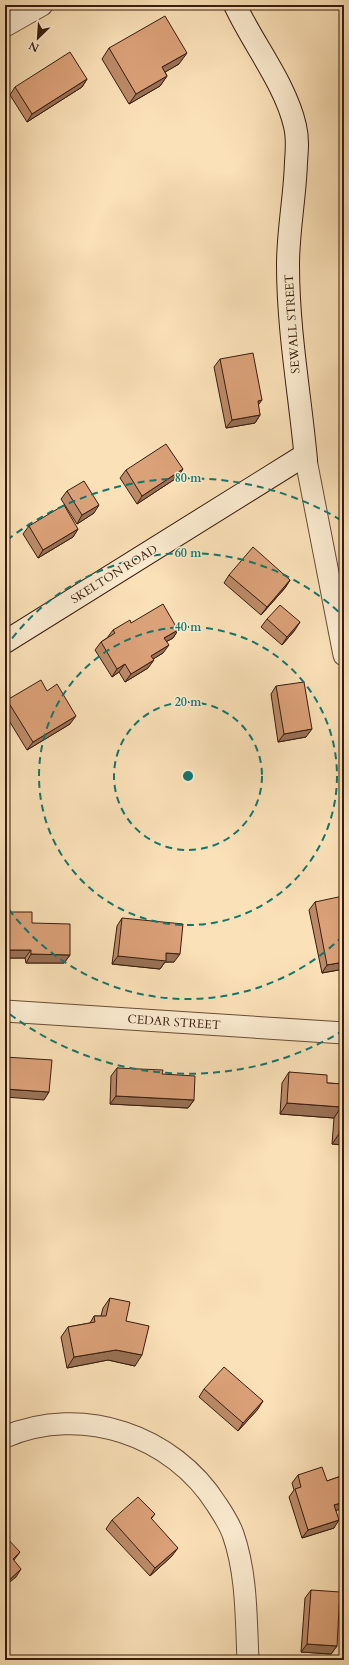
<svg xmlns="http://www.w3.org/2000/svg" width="349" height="1665" font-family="Cardo,serif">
<rect width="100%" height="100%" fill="#fbe1b8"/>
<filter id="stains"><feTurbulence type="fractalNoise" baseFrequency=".005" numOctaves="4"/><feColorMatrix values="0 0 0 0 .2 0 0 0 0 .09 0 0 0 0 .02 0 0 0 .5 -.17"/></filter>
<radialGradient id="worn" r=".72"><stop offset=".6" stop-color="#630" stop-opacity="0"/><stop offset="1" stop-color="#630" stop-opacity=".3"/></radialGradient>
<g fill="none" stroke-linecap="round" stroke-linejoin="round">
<!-- street casing -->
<g stroke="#684d38" stroke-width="23">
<g id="street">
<polyline points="5,26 42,5"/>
<polyline points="306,460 344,655"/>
<polyline points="5,1011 344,1033"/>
<path d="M5,1437C82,1404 173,1435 217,1505C223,1514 229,1523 233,1534C247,1574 246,1618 248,1660"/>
</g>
</g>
<!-- secondary casing -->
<g stroke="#371c0e" stroke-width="24">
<g id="secondary">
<path d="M235,5C253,44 286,85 295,126C298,138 297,150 296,162C295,197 288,230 288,265C288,331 300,395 306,460"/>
<polyline points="5,642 305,455"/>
</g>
</g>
<!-- street -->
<use href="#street" stroke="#fcecd1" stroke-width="21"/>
<!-- secondary -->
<use href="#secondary" stroke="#fcecd1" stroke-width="22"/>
</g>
<!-- wall -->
<g fill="#bc8a68" stroke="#371c0e">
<polygon points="109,48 179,64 165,72 167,76 160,86 129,104 102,59"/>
<polygon points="87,79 82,87 27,122 10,95 15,87"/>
<polygon points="220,359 258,405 260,415 255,423 226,428 214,367"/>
<polygon points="126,470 178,477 137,504 120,478"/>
<polygon points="67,491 94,513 77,524 61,499"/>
<polygon points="29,526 78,529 73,537 38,558 23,534"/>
<polygon points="229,575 290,580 285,588 261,615 224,583"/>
<polygon points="267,619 295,630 282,645 261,627"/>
<polygon points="131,623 178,630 173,638 166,642 163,653 153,659 148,668 125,682 119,672 112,677 95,650 101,642 107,638 113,630"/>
<polygon points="276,686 306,737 278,742 271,694"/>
<polygon points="47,691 70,724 27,750 5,714 5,704 7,700"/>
<polygon points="344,901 344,969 322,973 309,910 315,902"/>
<polygon points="8,912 32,923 70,955 64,963 26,963 25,958 5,958 5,917"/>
<polygon points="122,918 174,962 165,962 160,969 112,964 117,926"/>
<polygon points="117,1068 162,1074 194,1100 188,1108 110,1104 111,1076"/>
<polygon points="289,1072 327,1083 344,1084 344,1145 332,1144 334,1118 280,1114 282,1083"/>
<polygon points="110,1298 126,1321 135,1366 108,1360 67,1368 61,1337 68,1327 90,1323 94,1316 101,1316 103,1308"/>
<polygon points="204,1389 258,1409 238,1431 199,1397"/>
<polygon points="298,1475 327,1481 344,1475 344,1508 336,1510 334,1528 302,1538 289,1497 294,1490 292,1483"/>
<polygon points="155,1514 151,1519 172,1556 150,1576 106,1529 112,1520"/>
<polygon points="311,1590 337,1646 331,1654 301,1652 305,1598"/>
</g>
<!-- shaded-wall -->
<g fill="#997155" stroke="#371c0e">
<polygon points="187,53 179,64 155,78 162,67"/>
<polygon points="167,76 160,86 129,104 136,94"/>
<polygon points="87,79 82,87 27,122 32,114"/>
<polygon points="262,400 256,408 258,401"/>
<polygon points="260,415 255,423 226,428 232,420"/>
<polygon points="183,469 178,477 137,504 142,496"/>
<polygon points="99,505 94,513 77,524 82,515"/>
<polygon points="78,529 73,537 38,558 43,550"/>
<polygon points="290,580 285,588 261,615 267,607"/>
<polygon points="300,622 295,630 282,645 287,637"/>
<polygon points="178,630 173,638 158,646 164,638"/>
<polygon points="169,645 163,653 145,664 151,656"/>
<polygon points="154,660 148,668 125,682 131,674"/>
<polygon points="125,664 119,672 112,677 117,669"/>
<polygon points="76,716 70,724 27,750 33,742"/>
<polygon points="312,729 306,737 278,742 284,734"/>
<polygon points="8,950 31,950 25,958 5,958 5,954"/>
<polygon points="166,953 180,954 174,962 165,962 160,969 112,964 118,956"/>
<polygon points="31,954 70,955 64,963 26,963"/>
<polygon points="344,962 344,969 322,973 327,965"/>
<polygon points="5,1089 49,1092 44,1100 5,1097"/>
<polygon points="116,1096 194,1100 188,1108 110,1104"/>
<polygon points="287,1103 341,1107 334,1118 280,1114"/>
<polygon points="339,1134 344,1134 344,1145 332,1144"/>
<polygon points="116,1350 142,1355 135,1366 108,1360 67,1368 74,1357"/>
<polygon points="263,1401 258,1409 238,1431 243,1423"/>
<polygon points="344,1502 344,1508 328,1513 334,1505"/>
<polygon points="339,1520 334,1528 302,1538 308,1530"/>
<polygon points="178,1548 172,1556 150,1576 155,1568"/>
<polygon points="20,1552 14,1560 13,1559"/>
<polygon points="21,1569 16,1577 5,1586 5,1584"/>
<polygon points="307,1644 337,1646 331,1654 301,1652"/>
</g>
<!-- building -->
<g fill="#dba179" stroke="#371c0e">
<polygon points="165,16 187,53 162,67 167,76 136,94 109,48"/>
<polygon points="70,52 87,79 32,114 15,87"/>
<polygon points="253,353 262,400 258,401 260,415 232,420 220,359"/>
<polygon points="166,444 183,469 142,496 126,470"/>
<polygon points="84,481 99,505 82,515 67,491"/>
<polygon points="64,505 78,529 43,550 29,526"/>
<polygon points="253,547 290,580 267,607 229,575"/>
<polygon points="163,604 178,630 164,638 169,645 151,656 154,660 131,674 125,664 117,669 101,642 115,633 113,630 130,620 131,623"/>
<polygon points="280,605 300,622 287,637 267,619"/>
<polygon points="41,680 47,691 57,684 76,716 33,742 7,700"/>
<polygon points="304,682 312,729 284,734 276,686"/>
<polygon points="343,896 344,901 344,962 327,965 315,902"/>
<polygon points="8,912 32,912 32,923 70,924 70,955 31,954 31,950 8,950"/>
<polygon points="122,918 183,924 180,954 166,953 166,961 118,956"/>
<polygon points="5,1057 52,1060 49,1092 5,1089"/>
<polygon points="117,1068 163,1070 162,1074 195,1076 194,1100 116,1096"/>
<polygon points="289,1072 327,1075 327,1083 344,1084 344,1134 339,1134 341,1107 287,1103"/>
<polygon points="110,1298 130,1302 126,1321 149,1326 142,1355 116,1350 74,1357 68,1327 95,1322 94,1316 106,1316"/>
<polygon points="224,1367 263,1401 243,1423 204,1389"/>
<polygon points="322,1467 327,1481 344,1475 344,1502 334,1505 339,1520 308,1530 295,1489 301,1487 298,1475"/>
<polygon points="138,1497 155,1514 151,1518 178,1548 155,1568 112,1520"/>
<polygon points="5,1536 20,1552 13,1559 21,1569 5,1584"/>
<polygon points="311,1590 340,1592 337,1646 307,1644"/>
</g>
<!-- distance rings -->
<g fill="none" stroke="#0f766e" stroke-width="2" stroke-dasharray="7 5">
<circle cx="188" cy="776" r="74"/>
<circle cx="188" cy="776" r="149"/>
<path d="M343 936A223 223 0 0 1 5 904M5 648A223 223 0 0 1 343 616"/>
<path d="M344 1030A298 298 0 0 1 7 1012M7 540A298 298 0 0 1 344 522"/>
</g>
<g text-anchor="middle" stroke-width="3" stroke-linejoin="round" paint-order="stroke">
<!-- street labels -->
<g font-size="12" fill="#371c0e" stroke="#fcecd1">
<text transform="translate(292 324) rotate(-94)" y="4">SEWALL STREET</text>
<text transform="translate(114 574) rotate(-32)" y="4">SKELTON ROAD</text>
<text transform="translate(174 1022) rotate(4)" y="4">CEDAR STREET</text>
</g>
</g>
<circle cx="188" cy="776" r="6" fill="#0f766e" stroke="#fcecd1" stroke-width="2"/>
<g font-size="12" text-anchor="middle" font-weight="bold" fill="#0f766e" stroke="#fcecd1" stroke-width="3" stroke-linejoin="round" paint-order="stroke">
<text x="188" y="482">80 m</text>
<text x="188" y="557">60 m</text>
<text x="188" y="631">40 m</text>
<text x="188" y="706">20 m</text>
</g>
<!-- margin -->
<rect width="349" height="1665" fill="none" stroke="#fbe1b8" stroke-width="20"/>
<rect x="6" y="6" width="337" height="1653" fill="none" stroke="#371c0e" stroke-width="2"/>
<rect x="10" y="10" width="329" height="1645" fill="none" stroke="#371c0e"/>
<!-- north arrow -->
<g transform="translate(38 38) rotate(205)" stroke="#fcecd1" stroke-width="3" paint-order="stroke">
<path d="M0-3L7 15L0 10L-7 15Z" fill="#371c0e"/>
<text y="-6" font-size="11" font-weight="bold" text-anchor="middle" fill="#371c0e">N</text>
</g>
<rect width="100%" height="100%" filter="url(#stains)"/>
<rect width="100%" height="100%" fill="url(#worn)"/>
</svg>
